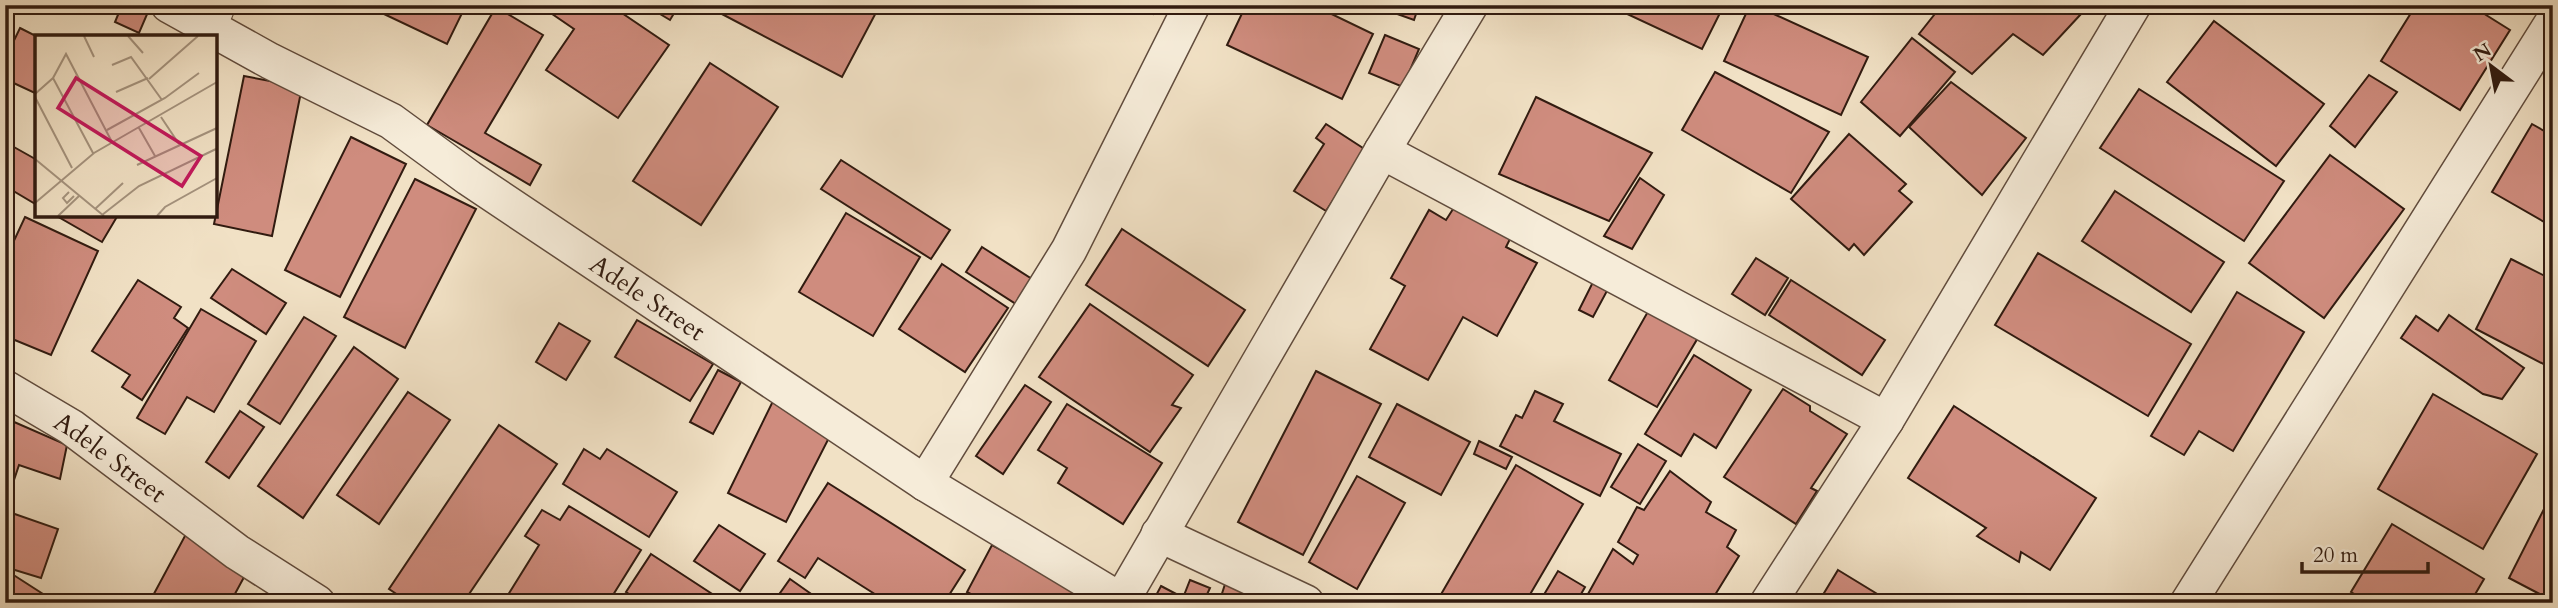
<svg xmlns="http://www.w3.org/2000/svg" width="2558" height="608" font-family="Cardo,serif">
<rect width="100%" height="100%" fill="#f1e1c5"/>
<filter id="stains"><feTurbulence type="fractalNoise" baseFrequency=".00286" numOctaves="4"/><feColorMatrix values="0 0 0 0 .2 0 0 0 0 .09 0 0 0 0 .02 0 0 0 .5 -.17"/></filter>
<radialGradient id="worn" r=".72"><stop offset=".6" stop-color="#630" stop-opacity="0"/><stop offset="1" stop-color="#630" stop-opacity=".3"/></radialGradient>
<!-- building -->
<g fill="#cf8c7e" stroke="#311b10" stroke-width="2">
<polygon points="122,5 133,5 148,12 139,33 115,22"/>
<polygon points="365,5 466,5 447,44"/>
<polygon points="539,5 610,5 669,45 618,118 546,70 574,29"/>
<polygon points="645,5 679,5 670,20"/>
<polygon points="725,5 880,5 842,77 720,13"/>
<polygon points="1133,5 1157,5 1153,14"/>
<polygon points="1246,5 1313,5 1373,34 1342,99 1227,45"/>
<polygon points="1372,5 1419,5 1414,20"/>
<polygon points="1628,5 1724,5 1702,49 1625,13"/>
<polygon points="1750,5 1754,5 1868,57 1841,115 1724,61"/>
<polygon points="1942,5 2070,5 2081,14 2043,55 2013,34 1972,74 1919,34"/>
<polygon points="2416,5 2470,5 2510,30 2460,110 2381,61"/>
<polygon points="496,7 543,35 485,133 541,165 530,185 427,125"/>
<polygon points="2214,21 2324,104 2276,166 2167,82"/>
<polygon points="20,28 38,37 37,94 5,79 5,59"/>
<polygon points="1385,35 1419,49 1403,87 1369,73"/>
<polygon points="1912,38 1955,72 1900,136 1861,102"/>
<polygon points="710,63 778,107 701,225 633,181"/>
<polygon points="1715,72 1829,132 1791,193 1682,130"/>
<polygon points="2369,75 2397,92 2355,147 2330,126"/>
<polygon points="244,76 302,87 272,236 214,224"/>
<polygon points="1951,82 2026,138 1982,195 1909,127"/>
<polygon points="2139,89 2284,181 2244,241 2100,148"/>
<polygon points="1536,97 1652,153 1609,221 1499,174"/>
<polygon points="1326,124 1366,150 1326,211 1294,191 1324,144 1316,138"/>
<polygon points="2532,124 2553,136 2553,227 2492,192"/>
<polygon points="1849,134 1906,184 1899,191 1912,202 1864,255 1854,244 1849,250 1791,199"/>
<polygon points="351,137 406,164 340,297 285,270"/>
<polygon points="5,142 37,160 37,205 5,186"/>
<polygon points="2330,155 2404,209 2324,318 2249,263"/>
<polygon points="841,160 950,230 931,259 821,189"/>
<polygon points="1640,178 1664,195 1632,249 1604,236"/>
<polygon points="415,179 476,209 405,348 344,317"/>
<polygon points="2115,191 2224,262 2191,312 2082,241"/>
<polygon points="1455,206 1511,237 1506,247 1537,263 1497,336 1463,317 1428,380 1370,349 1405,286 1391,278 1429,210 1446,220"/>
<polygon points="846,213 920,257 873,336 799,292"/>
<polygon points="55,215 118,215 102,242"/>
<polygon points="25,217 98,251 51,355 5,336 5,260"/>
<polygon points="1122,229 1245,310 1208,366 1086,285"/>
<polygon points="982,247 1032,279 1016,304 966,272"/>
<polygon points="2038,253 2191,344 2148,416 1995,325"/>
<polygon points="1756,258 1788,278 1765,315 1732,294"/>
<polygon points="2511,259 2553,280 2553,369 2476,329"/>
<polygon points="942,264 1008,308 965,372 899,329"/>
<polygon points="232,269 286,303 266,334 211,298"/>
<polygon points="138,280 181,307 174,318 188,328 142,400 122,387 130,375 92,351"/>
<polygon points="1791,280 1885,340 1862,375 1769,315"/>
<polygon points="1593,282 1608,289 1593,317 1579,310"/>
<polygon points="2237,292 2304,332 2233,451 2199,431 2184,455 2151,436"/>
<polygon points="1090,304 1193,375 1172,405 1181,408 1150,452 1039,377"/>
<polygon points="1650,308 1699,336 1657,407 1609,380"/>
<polygon points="201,309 256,341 214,412 187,397 165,434 137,418"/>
<polygon points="2449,315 2524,368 2502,399 2483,394 2401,338 2416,316 2438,331"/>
<polygon points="304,317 336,336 280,424 248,404"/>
<polygon points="637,320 713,364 690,401 615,357"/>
<polygon points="559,323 590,341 566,380 536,362"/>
<polygon points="354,347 398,379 303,518 258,486"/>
<polygon points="1694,355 1751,390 1716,448 1694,434 1681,456 1645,434"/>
<polygon points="718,370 741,382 713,434 690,422"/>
<polygon points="1316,371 1381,404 1303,555 1238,522"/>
<polygon points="1025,385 1051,402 1003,474 976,456"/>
<polygon points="1783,389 1810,406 1810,411 1847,434 1811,488 1817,491 1796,524 1724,477"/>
<polygon points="1535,391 1563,404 1554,421 1621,454 1600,496 1500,446 1516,415 1522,418"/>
<polygon points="408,392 450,420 379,524 337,495"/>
<polygon points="2433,394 2537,454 2483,549 2378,489"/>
<polygon points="774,399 834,428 786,522 728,493"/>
<polygon points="1067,404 1162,463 1123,524 1058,483 1067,468 1038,450"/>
<polygon points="1397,404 1470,442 1441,495 1369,457"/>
<polygon points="1954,406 2096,498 2050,570 2021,552 2019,562 1977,536 1986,528 1908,478"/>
<polygon points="240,411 264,427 229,478 206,462"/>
<polygon points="5,418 67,445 60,479 19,465 5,507"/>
<polygon points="499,425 557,464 463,603 410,603 389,589"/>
<polygon points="1479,441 1512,457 1506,469 1474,454"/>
<polygon points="1638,444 1666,461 1640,504 1611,487"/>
<polygon points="584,449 600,459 607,449 677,492 649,537 563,484"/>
<polygon points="1516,465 1583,504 1525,603 1436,603"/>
<polygon points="1670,471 1711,502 1706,512 1736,530 1727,547 1739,556 1710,603 1583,603 1613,549 1633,564 1638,555 1618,542 1637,507 1644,510"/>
<polygon points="1357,476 1405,503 1357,589 1309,562"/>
<polygon points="828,483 965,570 944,603 889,603 818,558 805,578 778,561"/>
<polygon points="569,506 641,550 608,603 503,603 539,545 525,536 542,510 560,520"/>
<polygon points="2544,509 2553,514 2553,601 2509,578"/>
<polygon points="9,512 58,529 41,578 5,567 5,522"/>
<polygon points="2392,524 2484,579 2470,603 2369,603 2351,592"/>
<polygon points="719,525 765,554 740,591 694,561"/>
<polygon points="186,534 249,568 230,603 149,603"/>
<polygon points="992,545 1075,589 1068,603 987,603 967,592"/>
<polygon points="651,554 726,603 642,603 626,592"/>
<polygon points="1838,570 1892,603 1818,603"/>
<polygon points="1558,571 1585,587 1576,603 1539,603"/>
<polygon points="12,574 57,603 5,603 5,584"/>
<polygon points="790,579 824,603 773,603"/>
<polygon points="1190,580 1210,588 1203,603 1181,603"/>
<polygon points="1226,581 1287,603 1219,603"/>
<polygon points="1161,586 1182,597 1179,603 1152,603"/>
</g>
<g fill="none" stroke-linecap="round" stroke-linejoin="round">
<!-- service casing -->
<g stroke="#614c3d" stroke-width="20">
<polyline id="service" points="216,31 227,5"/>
</g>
<!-- minor casing -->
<g stroke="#614c3d" stroke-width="38">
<g id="minor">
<path id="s1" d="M169,5L270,61L391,121L469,178L925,483L1121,601"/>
<polyline points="1382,151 1886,420"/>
<path id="s2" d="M5,388L71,427L237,552L317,603"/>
<polyline points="925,483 1069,250 1192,5"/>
<polyline points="1159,534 1306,603"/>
<polyline points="1120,603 1382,151 1470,5"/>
<polyline points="1768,603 1886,420 2133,5"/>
<polyline points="2188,603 2553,22"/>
</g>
</g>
<!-- service -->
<use href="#service" stroke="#f6ecd9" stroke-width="18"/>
<!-- minor -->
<use href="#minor" stroke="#f6ecd9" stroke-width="35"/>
</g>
<g text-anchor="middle" stroke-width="7" stroke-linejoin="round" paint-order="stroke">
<!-- street labels -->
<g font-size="26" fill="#311b10" stroke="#f6ecd9">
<text dy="9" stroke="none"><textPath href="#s1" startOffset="562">Adele Street</textPath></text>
<text dy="9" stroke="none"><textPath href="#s2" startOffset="126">Adele Street</textPath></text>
</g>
</g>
<!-- overview -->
<g transform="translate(35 35)">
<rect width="182" height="182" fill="#f1e1c5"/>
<path fill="none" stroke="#a4927d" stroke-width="2" d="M49,1L59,22M93,1L108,18M77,30L96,22L127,65M18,43L58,118M114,44L163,1M81,57L113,43M0,59L18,43L31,19L77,107M0,62L37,133M126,82L144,109M104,93L120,121M72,95L130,63L164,38M0,124L69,181M102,130L182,93M34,157L28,163L32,168L39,161M0,168L59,118L182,47M60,174L88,148M67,180L104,151L181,114M23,181L44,161M122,181L130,172L182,143"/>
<path fill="#c2185b" fill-opacity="0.15" stroke="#c2185b" stroke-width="3.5" d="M41,43L166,121L147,151L23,73Z"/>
<rect width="182" height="182" fill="none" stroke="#311b10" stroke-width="3.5"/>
</g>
<!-- margin -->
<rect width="2558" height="608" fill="none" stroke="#f1e1c5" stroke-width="28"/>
<rect x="7" y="7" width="2544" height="594" fill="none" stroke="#311b10" stroke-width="3.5"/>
<rect x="14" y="14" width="2530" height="580" fill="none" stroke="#311b10" stroke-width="2"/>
<!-- north arrow -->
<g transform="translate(2491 66) rotate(328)" stroke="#f6ecd9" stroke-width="5" paint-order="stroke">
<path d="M0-5L12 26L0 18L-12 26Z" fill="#311b10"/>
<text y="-10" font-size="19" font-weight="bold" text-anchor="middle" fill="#311b10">N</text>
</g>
<!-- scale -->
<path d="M2302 562v10h126v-10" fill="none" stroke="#311b10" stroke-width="3.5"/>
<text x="2313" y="562" font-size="21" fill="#311b10" stroke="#f6ecd9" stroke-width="5" paint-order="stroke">20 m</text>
<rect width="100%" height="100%" filter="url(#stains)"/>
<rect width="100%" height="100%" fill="url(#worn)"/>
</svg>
